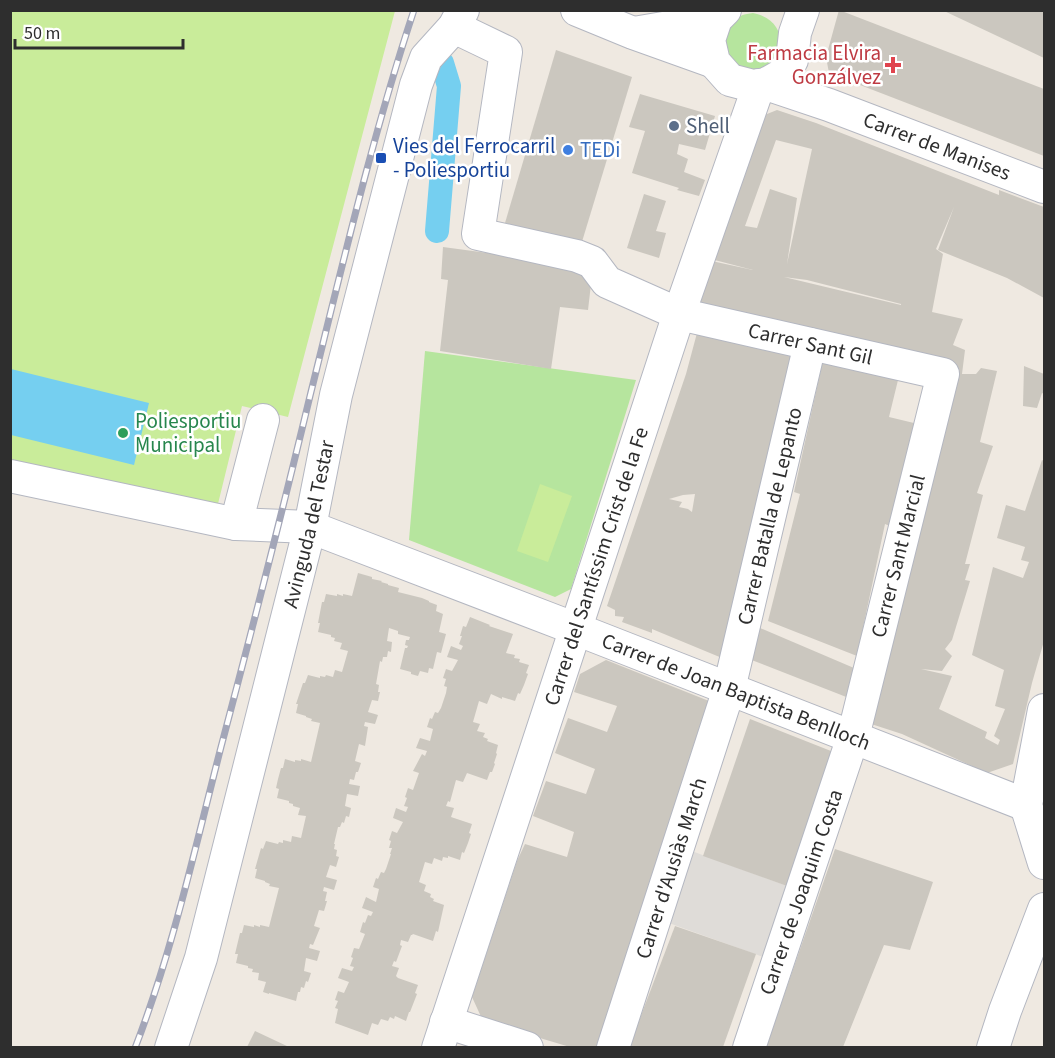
<svg xmlns="http://www.w3.org/2000/svg" width="1055" height="1058" font-family="'Source Sans 3',sans-serif">
<rect width="100%" height="100%" fill="#efe9e1"/>
<!-- green -->
<g fill="#b6e59e">
<path d="M753,13C796,22 783,73 752,70C745,69 741,70 735,64C732,61 727,58 726,54C724,49 724,41 724,35C733,21 735,15 753,13Z"/>
<polygon points="425,351 636,380 571,589 555,597 409,540"/>
</g>
<!-- pitch -->
<g fill="#c9ec9a">
<polygon points="10,11 395,11 288,417 242,406 216,512 11,460"/>
<polygon points="540,484 572,496 548,562 517,551"/>
</g>
<!-- plaza -->
<polygon fill="#dfdcd8" points="678,846 801,891 777,962 655,918"/>
<!-- water -->
<polygon fill="#75cff0" points="11,369 149,403 134,465 11,435"/>
<g fill="none" stroke-linecap="round" stroke-linejoin="round">
<!-- canal -->
<polyline stroke="#75cff0" stroke-width="24" points="437,231 449,86 442,63"/>
</g>
<!-- building -->
<g fill="#cbc7bf" fill-rule="evenodd">
<polygon points="839,10 1044,89 1044,156 829,73 826,57"/>
<polygon points="942,10 1044,10 1044,58"/>
<polygon points="556,50 632,77 581,245 505,223"/>
<polygon points="640,94 715,116 705,150 679,144 677,154 688,159 684,172 705,180 699,196 677,190 679,188 632,173 645,131 629,127"/>
<path d="M777,110L816,123L999,195V190L1044,207V298L1007,278L938,250L954,207L936,249L943,254L932,312L963,319L953,345L965,350L962,374H976L981,368L997,371L980,442L993,446L977,493L983,495L965,564H970L965,580L970,581L952,640L945,649L952,656L942,671L921,669L952,676L939,709L987,732L985,738L998,745L1000,740L994,736L1005,709L995,706L1004,670L972,655L993,567L1023,578L1029,562L1021,560L1025,547L997,538L1006,505L1025,511L1042,460L1044,461V641L1032,683L1013,764L987,773L902,734L865,722L948,364L693,304L707,260L753,270L707,258L752,120ZM776,140L812,149L787,264L797,198L770,189L757,228L745,226ZM784,277L807,280L901,304V305Z"/>
<polygon points="644,194 666,201 656,231 666,233 659,258 627,248"/>
<polygon points="443,247 593,267 588,310 560,307 551,369 440,351 448,280 441,279"/>
<path d="M697,333L795,357L722,658L652,629V633L622,622L624,617L615,616V610L607,606L686,374ZM695,494L692,512L688,509L679,507L682,502L669,499L683,495Z"/>
<polygon points="823,360 899,376 889,417 918,424 892,527 885,524 857,656 768,621 800,494 794,492"/>
<polygon points="1024,366 1044,374 1044,394 1042,393 1037,408 1023,406"/>
<polygon points="358,573 372,577 372,579 382,581 381,582 388,584 388,585 399,588 398,592 422,598 429,601 429,602 437,605 436,611 443,614 439,632 446,634 441,653 437,652 433,669 429,668 428,673 420,671 418,676 411,674 411,672 400,669 405,648 407,648 408,646 405,645 406,640 409,640 410,637 398,634 398,631 389,628 387,641 392,642 391,652 388,651 387,657 383,657 382,662 380,661 376,684 379,685 378,692 380,692 378,701 372,700 368,712 378,715 375,724 365,722 364,726 368,727 365,746 359,744 355,761 361,763 358,772 356,772 354,780 350,779 349,784 360,786 358,796 347,794 345,806 351,808 349,817 346,816 344,823 342,822 340,827 338,827 334,844 335,844 334,849 337,850 336,856 339,857 336,867 330,865 326,877 337,880 334,890 324,887 323,891 327,892 325,901 327,901 324,911 319,910 314,926 320,928 313,945 310,944 309,948 320,951 317,961 306,958 304,971 311,973 308,982 306,981 304,988 301,987 300,992 298,992 296,1001 269,993 269,994 263,992 266,982 258,980 259,973 252,972 253,969 248,968 248,966 236,963 238,954 235,954 240,933 242,933 244,925 254,927 254,925 260,927 260,925 269,927 279,888 269,886 270,884 265,882 265,881 255,878 257,869 255,869 261,848 263,849 266,841 278,844 279,842 283,843 283,840 291,842 292,836 301,838 306,816 298,815 300,808 293,806 293,804 289,803 289,801 277,798 279,789 276,788 278,779 281,768 283,768 285,759 295,762 295,760 301,761 301,759 311,762 320,723 311,721 312,719 306,717 306,716 296,713 298,704 296,704 303,683 305,683 308,675 320,678 320,676 325,677 326,675 333,677 335,670 342,672 348,651 340,649 342,643 334,641 335,638 331,637 331,635 318,632 320,623 318,623 322,602 324,602 326,594 337,596 337,594 343,596 343,594 352,596"/>
<polygon points="470,617 490,625 489,626 513,634 506,653 515,655 514,658 520,659 519,662 529,665 526,673 528,674 524,685 520,694 518,693 515,701 502,697 502,699 491,694 487,704 479,701 473,722 480,724 477,731 485,733 483,737 488,739 487,741 498,745 496,753 497,754 494,763 495,764 492,772 490,772 487,780 467,773 463,782 456,780 450,802 448,801 446,806 454,808 451,817 472,824 469,833 471,834 468,843 464,853 462,852 460,860 448,856 448,858 443,857 442,861 434,858 432,864 425,862 419,882 426,885 424,891 431,894 430,897 434,899 433,901 444,905 438,932 436,931 433,941 413,934 412,935 411,935 408,942 401,940 400,945 402,946 396,962 394,961 392,966 399,968 396,976 398,978 418,985 415,993 417,994 410,1012 409,1012 406,1021 395,1016 394,1019 390,1017 388,1021 381,1019 378,1025 372,1023 368,1035 335,1023 338,1009 335,1008 338,1001 335,1000 338,991 344,993 349,982 338,978 342,968 352,971 354,967 350,966 353,958 351,957 354,948 359,949 365,934 360,932 363,922 365,923 368,915 371,916 373,912 362,908 366,897 376,902 379,889 373,887 376,878 378,879 381,872 384,873 386,869 391,854 390,854 392,848 389,848 391,841 389,840 392,831 397,833 403,822 393,818 396,808 406,812 408,807 404,806 407,798 405,797 408,788 413,790 419,773 413,771 422,754 425,756 427,751 416,748 420,738 430,741 433,729 427,727 430,718 432,719 435,712 438,713 441,708 446,693 447,687 444,686 446,679 443,678 446,669 452,671 458,660 447,657 451,646 461,650 463,646 459,644 462,636 460,636 463,626 466,627"/>
<polygon points="760,628 861,671 854,700 749,659"/>
<polygon points="606,660 714,703 647,897 598,1047 570,1047 483,1021 472,997 517,861 525,844 567,857 574,832 533,816 546,781 586,794 595,769 555,753 568,718 607,732 617,706 574,692 580,674"/>
<polygon points="750,719 836,753 787,886 703,856"/>
<polygon points="835,849 933,882 910,950 884,945 843,1047 766,1047"/>
<polygon points="675,926 756,954 723,1047 629,1047"/>
<polygon points="255,1031 289,1047 247,1047"/>
</g>
<g fill="none" stroke-linecap="round" stroke-linejoin="round">
<!-- minor casing -->
<g stroke="#b4b7c1" stroke-width="34">
<g id="minor">
<polyline points="577,10 633,33 714,62"/>
<polyline points="725,10 716,19 709,40 714,62 730,80 753,86 766,84 782,75 792,60 795,33 803,10"/>
<path id="s1" d="M454,27L506,52L478,234L577,256L592,262L607,282L679,314L943,374L853,737L749,1048"/>
<polyline points="634,33 716,19"/>
<path id="s2" d="M766,84L829,105L1044,187"/>
<path id="s3" d="M10,476L236,524L310,527L576,629L1026,805"/>
<polyline points="236,524 263,420"/>
<polyline points="1044,710 1026,805 1044,863"/>
<polyline points="446,1022 527,1048"/>
<path id="s4" d="M171,1048L201,958L310,527L336,395L416,85L426,58L454,27L463,10"/>
<path id="s5" d="M438,1048L679,314L759,85"/>
<path id="s6" d="M613,1048L729,689L810,344"/>
<polyline points="993,1048 1005,1011 1044,909"/>
</g>
</g>
<!-- minor -->
<use href="#minor" stroke="#fff" stroke-width="32"/>
<!-- rail casing -->
<g stroke="#a3a6b8" stroke-width="7">
<path id="rail" d="M135,1048C173,950 195,848 221,747C252,630 282,513 310,396C342,267 372,137 414,10"/>
</g>
<!-- rail -->
<use href="#rail" stroke="#fff" stroke-width="4.5" stroke-dasharray="14" stroke-linecap="butt"/>
</g>
<!-- markers -->
<path fill="#e0444e" stroke="#fff" stroke-width="2" d="M890 56h6v6h6v6h-6v6h-6v-6h-6v-6h6z"/>
<circle fill="#5c6f8a" stroke="#fff" stroke-width="2" cx="674" cy="126" r="6"/>
<circle fill="#3f7fe0" stroke="#fff" stroke-width="2" cx="568" cy="150" r="6"/>
<rect fill="#1a4fb4" stroke="#fff" stroke-width="2" x="375" y="152" width="12" height="12" rx="3"/>
<circle fill="#2e9e5b" stroke="#fff" stroke-width="2" cx="123" cy="433" r="6"/>
<g text-anchor="middle" stroke-width="5" stroke-linejoin="round" paint-order="stroke">
<!-- health labels -->
<g font-size="21" fill="#be3a42" stroke="#fff" text-anchor="end">
<text x="881" y="60">Farmacia Elvira<tspan x="881" dy="24">Gonzálvez</tspan></text>
</g>
<!-- service labels -->
<g font-size="21" fill="#4e5e75" stroke="#fff" text-anchor="start">
<text x="686" y="133">Shell</text>
</g>
<!-- transit labels -->
<g font-size="21" fill="#164399" stroke="#fff" text-anchor="start">
<text x="393" y="153">Vies del Ferrocarril<tspan x="393" dy="24">- Poliesportiu</tspan></text>
</g>
<!-- street labels -->
<g font-size="21" fill="#2e2e2e" stroke="#fff">
<text dy="7" stroke="none"><textPath href="#s2" startOffset="182">Carrer de Manises</textPath></text>
<text dy="7" stroke="none"><textPath href="#s1" startOffset="598">Carrer Sant Gil</textPath></text>
<text dy="7" stroke="none"><textPath href="#s6" startOffset="555">Carrer Batalla de Lepanto</textPath></text>
<text dy="7" stroke="none"><textPath href="#s4" startOffset="542">Avinguda del Testar</textPath></text>
<text transform="translate(898 556) rotate(-76)" y="7">Carrer Sant Marcial</text>
<text dy="7" stroke="none"><textPath href="#s5" startOffset="507">Carrer del Santíssim Crist de la Fe</textPath></text>
<text dy="7" stroke="none"><textPath href="#s3" startOffset="762">Carrer de Joan Baptista Benlloch</textPath></text>
<text dy="7" stroke="none"><textPath href="#s6" startOffset="189">Carrer d'Ausiàs March</textPath></text>
<text transform="translate(801 892) rotate(-71)" y="7">Carrer de Joaquim Costa</text>
</g>
<!-- shop labels -->
<g font-size="21" fill="#366cbe" stroke="#fff" text-anchor="start">
<text x="580" y="157">TEDi</text>
</g>
<!-- leisure labels -->
<g font-size="21" fill="#27864d" stroke="#fff" text-anchor="start">
<text x="135" y="428">Poliesportiu<tspan x="135" dy="24">Municipal</tspan></text>
</g>
</g>
<!-- border -->
<rect width="1055" height="1058" fill="none" stroke="#2e2e2e" stroke-width="24"/>
<!-- scale -->
<path d="M15 39v9h168v-9" fill="none" stroke="#2e2e2e" stroke-width="3"/>
<text x="24" y="39" font-size="18" fill="#2e2e2e" stroke="#ffffff" stroke-width="4.5" paint-order="stroke">50 m</text>
</svg>
